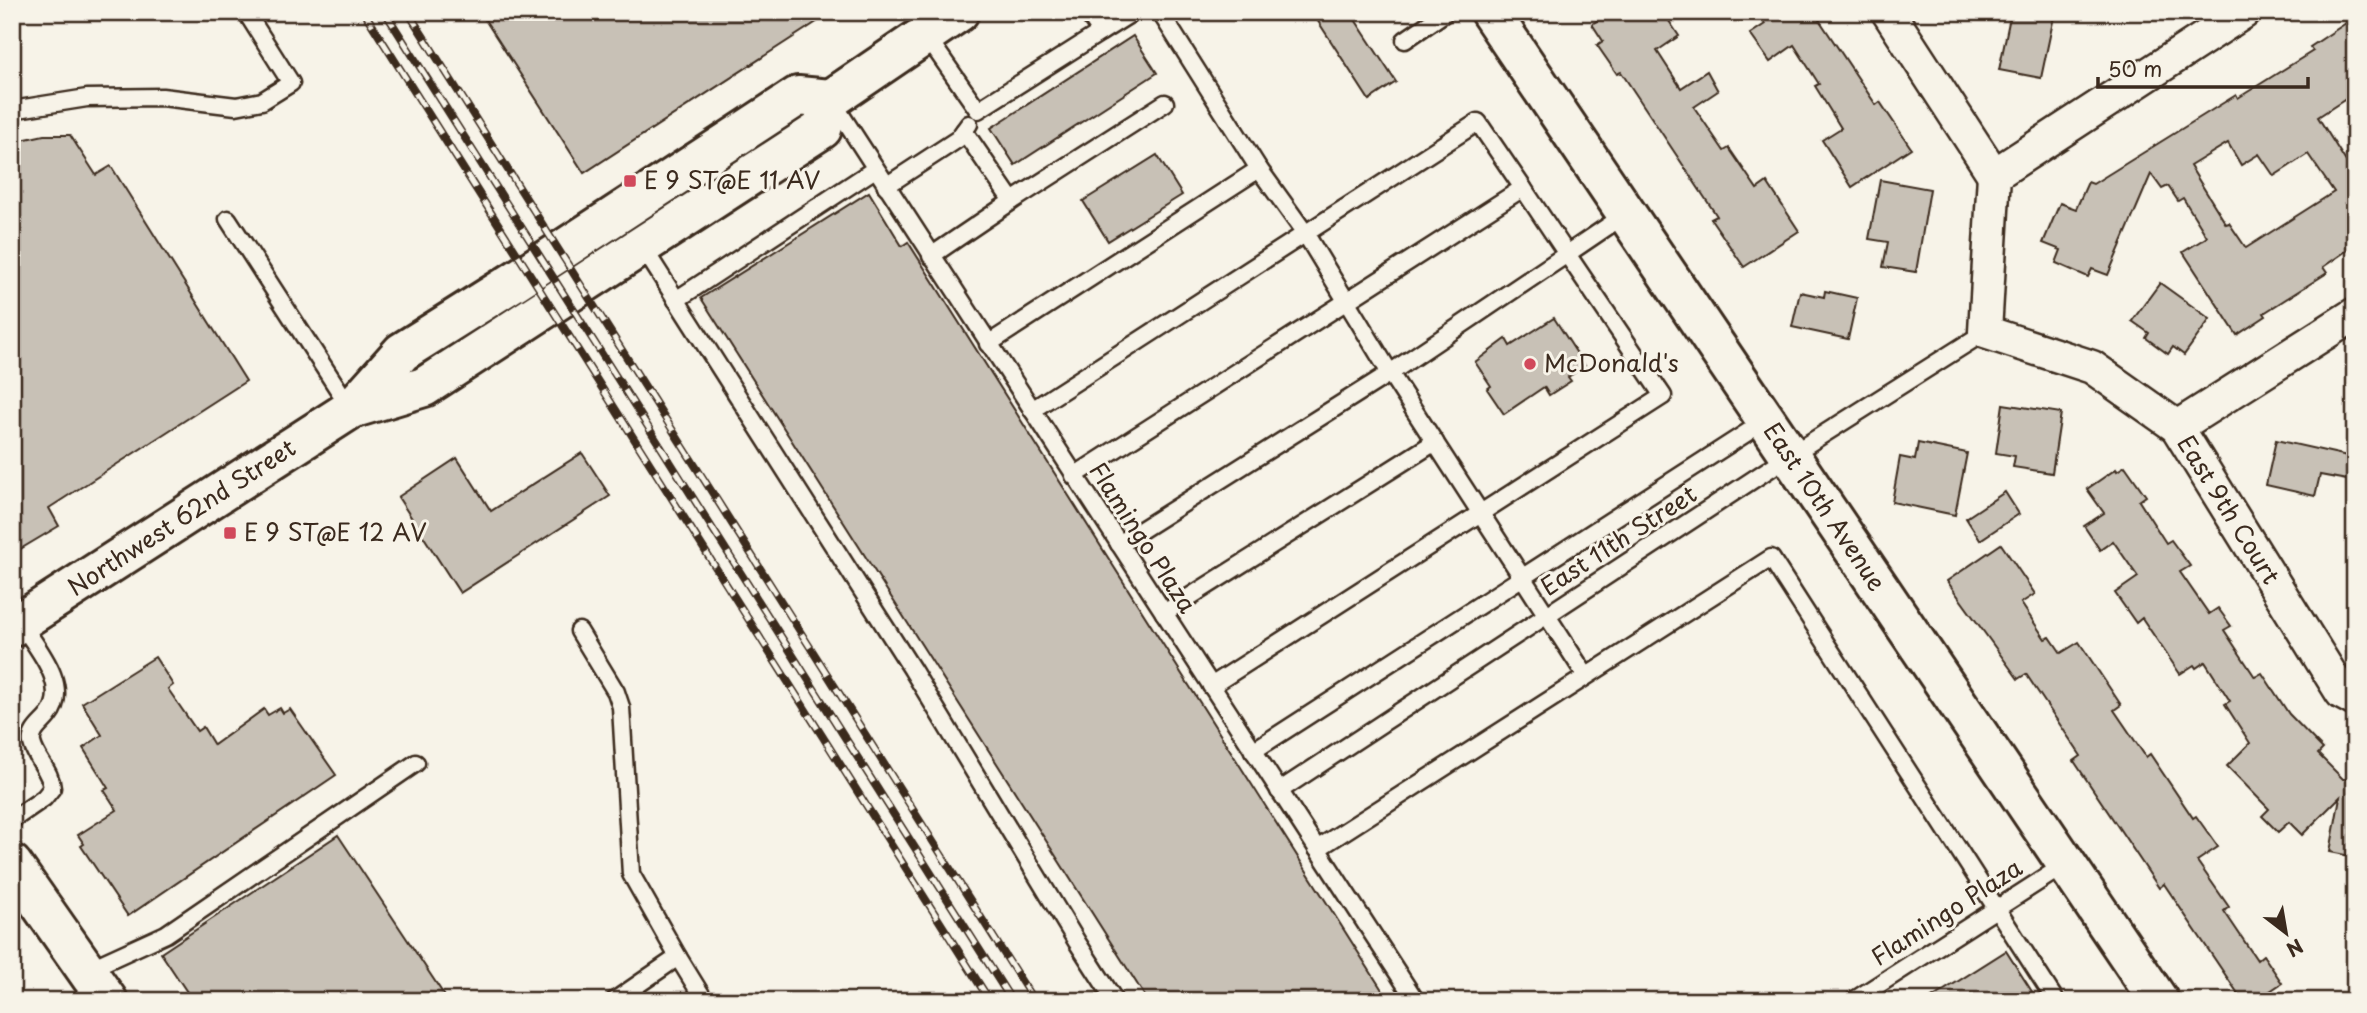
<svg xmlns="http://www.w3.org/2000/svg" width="2367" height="1013" font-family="'Playpen Sans',sans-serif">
<rect width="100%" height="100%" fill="#f7f3e8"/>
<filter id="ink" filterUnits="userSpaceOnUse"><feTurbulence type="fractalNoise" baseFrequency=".0143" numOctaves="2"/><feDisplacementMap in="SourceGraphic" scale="14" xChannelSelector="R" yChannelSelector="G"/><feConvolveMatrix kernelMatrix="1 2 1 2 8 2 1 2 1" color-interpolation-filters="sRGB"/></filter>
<g filter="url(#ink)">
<!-- building -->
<g fill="#c8c1b6" stroke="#3b2a1e" stroke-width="2" fill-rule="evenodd">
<polygon points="480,12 832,12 584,173"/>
<polygon points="1312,12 1350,12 1396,82 1369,100"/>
<polygon points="1610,12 1663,12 1679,36 1657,51 1681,88 1707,71 1718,91 1694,107 1724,151 1729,148 1757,189 1767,182 1799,231 1744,267 1711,219 1717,216 1621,72 1617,74 1597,45 1603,41 1592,24"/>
<polygon points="1757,12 1814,12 1876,105 1880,102 1911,148 1852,187 1822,140 1841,128 1815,86 1819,84 1794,45 1770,62 1750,34 1765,24"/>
<polygon points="2011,12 2055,12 2041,78 1999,70"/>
<path d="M2355,17V93L2318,117L2355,176V245L2323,267L2327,273L2264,313L2266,316L2237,335L2183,252L2207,237L2183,198L2178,201L2168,186L2162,189L2151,174L2108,275L2092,269L2088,277L2056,263L2061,250L2043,243L2060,203L2076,209L2088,182L2093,184L2236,95L2238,98L2313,51L2310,47ZM2228,143L2241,165L2259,154L2274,176L2308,154L2334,192L2246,248L2229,223L2226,224L2190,166Z"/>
<polygon points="1133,36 1157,73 1015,165 991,128"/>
<polygon points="44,135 70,135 96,175 111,166 246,381 49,508 59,526 12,554 12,142"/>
<polygon points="1157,155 1182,195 1108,241 1083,201"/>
<polygon points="1880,180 1930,189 1916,272 1883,267 1888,242 1869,239"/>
<polygon points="869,192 902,246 908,242 1389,1001 1148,1001 701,298"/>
<polygon points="2160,283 2210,319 2184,355 2173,347 2168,354 2146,338 2149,333 2132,321"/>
<polygon points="1825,291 1857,298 1848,339 1792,327 1800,292 1824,297"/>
<polygon points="1554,318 1585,366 1568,377 1571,381 1549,395 1544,387 1504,414 1487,389 1491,386 1475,362 1506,339 1510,346"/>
<polygon points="2003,404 2061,413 2052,473 2013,467 2015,456 1996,453"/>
<polygon points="2276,440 2352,457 2347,480 2320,475 2315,496 2266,485"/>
<polygon points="1918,443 1967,453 1955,515 1892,502 1900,457 1915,460"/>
<polygon points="582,453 610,496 460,593 398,497 457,458 491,511"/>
<polygon points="2125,466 2146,496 2139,501 2166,543 2171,540 2190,566 2180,572 2209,614 2218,608 2231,626 2224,630 2255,677 2262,673 2289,714 2323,749 2318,754 2343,779 2355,779 2355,857 2330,852 2340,797 2302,835 2289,822 2278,832 2262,816 2269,809 2227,766 2250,743 2225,704 2230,701 2205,662 2196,668 2194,665 2180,674 2142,618 2136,623 2115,593 2138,577 2113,541 2100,550 2084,526 2104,513 2087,489 2116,469 2117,471"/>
<polygon points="2005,492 2019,514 1980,540 1966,518"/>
<polygon points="2001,544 2035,594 2021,603 2045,639 2050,637 2061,653 2079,642 2121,705 2114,710 2146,757 2150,754 2193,818 2196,816 2218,847 2197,861 2229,907 2224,911 2257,960 2263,955 2282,983 2255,1001 2243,1001 2164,884 2159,888 2074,761 2081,756 2026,674 2018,679 1947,581"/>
<polygon points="155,657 173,685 168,689 197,731 203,727 214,745 264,709 268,715 280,708 283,713 290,709 336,775 128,916 81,846 84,844 78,835 117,810 104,790 108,788 83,748 102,735 82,703"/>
<polygon points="338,835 448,1001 193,1001 161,953"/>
<polygon points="2006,951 2038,1001 1927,1001"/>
</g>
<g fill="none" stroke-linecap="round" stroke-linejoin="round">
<!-- lane casing -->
<g stroke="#3b2a1e" stroke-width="21">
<g id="lane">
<polyline points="1160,12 1259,169 1305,233 1390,373 1586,676"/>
<polyline points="1101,32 1133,12"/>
<polyline points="925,34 978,110 1101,32 1087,12"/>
<polyline points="1405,40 1446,12"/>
<polyline points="834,104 1416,1001"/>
<polyline points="12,110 87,98 162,97 236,106 262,101 291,83 246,12"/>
<polyline points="886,186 958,139 969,124"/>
<polyline points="1012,201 1165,103"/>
<polyline points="228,219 351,409"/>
<polyline points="642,246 912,669 1077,942 1115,1001"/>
<polyline points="931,256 1012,201 964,131"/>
<polyline points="676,300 875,169"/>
<polyline points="988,344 1259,169"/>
<polyline points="1032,410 1478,122 1523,188"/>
<polyline points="1074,476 1523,188 1567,254 1626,214"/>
<polyline points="1119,544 1390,373 1567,254 1663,396 1211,686"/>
<polyline points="1164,613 1435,442"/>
<polyline points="579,631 616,692 621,707 631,874 678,957"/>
<polyline points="1253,751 1765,421"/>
<polyline points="1279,791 1789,456 1985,332"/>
<path d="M12,820L44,798L52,788C51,771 36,760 32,743C30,731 42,724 48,716C72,686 36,647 20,622"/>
<polyline points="1317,849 1771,558 2056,1001"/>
<polyline points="87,970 166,934 416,763"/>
<polyline points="614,1001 678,957 705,1001"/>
<polyline points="1853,1001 2066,864"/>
</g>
</g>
<!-- street casing -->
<g stroke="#3b2a1e" stroke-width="37">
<g id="street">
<polyline points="1888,12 1994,175"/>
<polyline points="2244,12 1994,175 1985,332 2092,367 2177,427 2342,693 2355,700"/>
<polyline points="2177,427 2355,314"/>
</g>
</g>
<!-- secondary casing -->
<g stroke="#3b2a1e" stroke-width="44">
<g id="secondary">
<polyline points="1490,12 2159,1001"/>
<polyline points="351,409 402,352 515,281 798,96 831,99"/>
<polyline points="12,627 351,409 424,387 822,129 831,99 959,12"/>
<polyline points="12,864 108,1001"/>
</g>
</g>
<!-- lane -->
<use href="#lane" stroke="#f7f3e8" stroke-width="16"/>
<!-- street -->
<use href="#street" stroke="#f7f3e8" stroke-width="32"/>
<!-- secondary -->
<use href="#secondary" stroke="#f7f3e8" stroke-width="38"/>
<!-- rail casing -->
<g stroke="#3b2a1e" stroke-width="8">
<g id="rail">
<polyline points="364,12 990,1001"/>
<polyline points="385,12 1012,1001"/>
<polyline points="408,12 1034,1001"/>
</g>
</g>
<!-- rail -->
<use href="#rail" stroke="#f7f3e8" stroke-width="5" stroke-dasharray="16" stroke-linecap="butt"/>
</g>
</g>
<!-- markers -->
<g fill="#d1495b" stroke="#f7f3e8" stroke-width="2.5">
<rect x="623" y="174" width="14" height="14" rx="3.5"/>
<circle cx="1530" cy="364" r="7"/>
<rect x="223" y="526" width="14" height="14" rx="3.5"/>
</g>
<g text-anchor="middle" stroke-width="6" stroke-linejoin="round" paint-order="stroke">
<!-- poi labels -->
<g font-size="24" fill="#3b2a1e" stroke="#f7f3e8" text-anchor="start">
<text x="644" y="189">E 9 ST@E 11 AV</text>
<text x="1544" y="372">McDonald's</text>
<text x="244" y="541">E 9 ST@E 12 AV</text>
</g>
<!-- street labels -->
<g font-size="24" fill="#3b2a1e" stroke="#f7f3e8">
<text transform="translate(1824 507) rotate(56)" y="8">East 10th Avenue</text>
<text transform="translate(2228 510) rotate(58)" y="8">East 9th Court</text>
<text transform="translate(182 518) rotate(-33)" y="8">Northwest 62nd Street</text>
<text transform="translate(1142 538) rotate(57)" y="8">Flamingo Plaza</text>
<text transform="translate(1619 541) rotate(-33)" y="8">East 11th Street</text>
<text transform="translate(1947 913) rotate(-33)" y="8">Flamingo Plaza</text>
</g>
</g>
<!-- margin -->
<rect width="2367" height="1013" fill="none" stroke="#f7f3e8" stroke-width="42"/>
<rect x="21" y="21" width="2325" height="971" fill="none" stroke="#3b2a1e" stroke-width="2.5" filter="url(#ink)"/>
<!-- north arrow -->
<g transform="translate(2286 933) rotate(149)" stroke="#f7f3e8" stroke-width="5" paint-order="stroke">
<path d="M0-5L12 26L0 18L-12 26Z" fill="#3b2a1e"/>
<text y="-10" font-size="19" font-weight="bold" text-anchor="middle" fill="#3b2a1e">N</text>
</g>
<!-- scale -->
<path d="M2098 77v10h210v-10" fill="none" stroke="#3b2a1e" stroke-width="3.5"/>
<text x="2108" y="77" font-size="21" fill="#3b2a1e" stroke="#f7f3e8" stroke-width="5" paint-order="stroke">50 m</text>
</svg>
